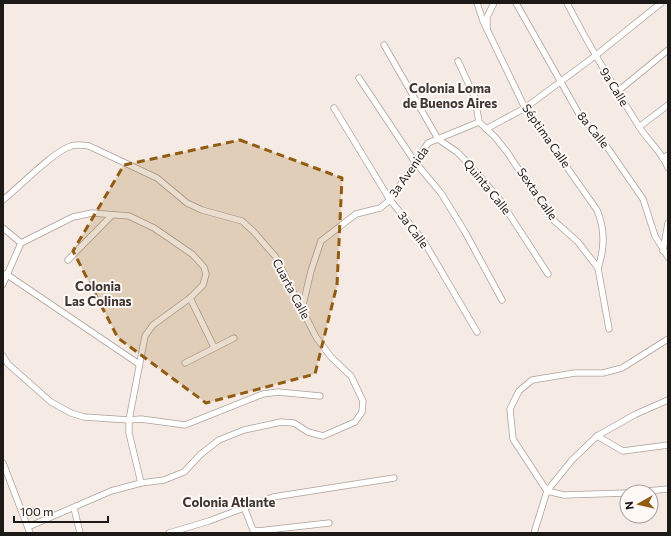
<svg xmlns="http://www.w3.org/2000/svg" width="671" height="536" font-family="Commissioner,sans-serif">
<rect width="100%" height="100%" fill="#f6ebe4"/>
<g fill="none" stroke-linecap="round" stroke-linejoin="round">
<!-- minor casing -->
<g stroke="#aca19b" stroke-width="7">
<g id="minor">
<path d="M477,3L483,21L525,108L597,210C605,229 605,248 598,268"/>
<polyline points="516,3 579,114 607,147 643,199 655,236 668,257"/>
<path d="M567,3C589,46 614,87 640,128C648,141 663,153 668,168"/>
<polyline points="487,29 487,17 494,3"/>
<polyline points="384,45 438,139 457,152 470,165 500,200 548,274"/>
<polyline points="458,61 475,98 479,122 495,137 507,152 551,218 578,242 598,268 609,329"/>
<polyline points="359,78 415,162 441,193 465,232 502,300"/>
<polyline points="617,92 668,50"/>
<polyline points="334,108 390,200 423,240 477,332"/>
<polyline points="639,127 668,105"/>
<polyline points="486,129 525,108 595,56 661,3"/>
<polyline points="663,158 668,155"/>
<path d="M3,200C18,188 54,151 71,146C76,144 83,145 89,146L157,178L187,203L202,210L242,221L253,231L275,256L316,337L331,357L351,376L363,401L362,412L355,422L323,436L308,432L294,423L281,422L244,430L219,440L201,454L184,472L164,480L141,483L111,491L28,527"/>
<polyline points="3,228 21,243"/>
<polyline points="663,251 668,223"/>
<polyline points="68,260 112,215"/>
<polyline points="6,274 139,364"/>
<polyline points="3,284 21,243 73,217 92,213 129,216 154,228 192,254 204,267 206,274 203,285 190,298 153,325 145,336 129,420 129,433 141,483"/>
<polyline points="190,298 214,347"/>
<polyline points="302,309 311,271 321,241 356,214 380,208 390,200 428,143 479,122"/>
<polyline points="3,356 8,364 51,402 71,413 84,417 129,420 141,419 185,425 263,394 278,392 320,396"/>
<polyline points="185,363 234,338"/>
<polyline points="597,436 623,451 668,445"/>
<polyline points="3,463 30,533"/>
<polyline points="636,492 668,489"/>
<polyline points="627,493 564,495 547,491 513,439 510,409 519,391 532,380 575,373 603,373 622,368 668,339"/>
<polyline points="244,507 253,530 258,531 329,523"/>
<polyline points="74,508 80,533"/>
<polyline points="169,533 209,521 273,497 394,478"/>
<polyline points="534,533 547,491 572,460 597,436 636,414 668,400"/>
</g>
</g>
<!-- minor -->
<use href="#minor" stroke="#fff" stroke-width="5.5"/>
</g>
<!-- marked area -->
<path fill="#915b11" fill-opacity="0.2" stroke="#915b11" stroke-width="3" stroke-dasharray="8 5" stroke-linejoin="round" d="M240,140L342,178L337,285L315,374L206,403L118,338L73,251L124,165Z"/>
<g text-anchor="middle" stroke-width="4" stroke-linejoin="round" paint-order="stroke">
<!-- street labels -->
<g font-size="12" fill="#1d1917" stroke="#fef9f7">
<text transform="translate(614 87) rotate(58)" y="4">9a Calle</text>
<text transform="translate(593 130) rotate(51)" y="4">8a Calle</text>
<text transform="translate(546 136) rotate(55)" y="4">Séptima Calle</text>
<text transform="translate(409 172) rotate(-55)" y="4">3a Avenida</text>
<text transform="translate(487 187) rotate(51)" y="4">Quinta Calle</text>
<text transform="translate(537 194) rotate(55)" y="4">Sexta Calle</text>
<text transform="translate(413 230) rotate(53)" y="4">3a Calle</text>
<text transform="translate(291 289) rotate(62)" y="4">Cuarta Calle</text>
</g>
<!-- neighbourhood labels -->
<g font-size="13" font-weight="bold" fill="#403732" stroke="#fef9f7">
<text x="450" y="93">Colonia Loma<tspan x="450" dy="15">de Buenos Aires</tspan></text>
<text x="98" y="291">Colonia<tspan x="98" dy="15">Las Colinas</tspan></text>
<text x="229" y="507">Colonia Atlante</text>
</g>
</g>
<!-- border -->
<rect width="671" height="536" fill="none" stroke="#1d1917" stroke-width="8"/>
<!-- north arrow -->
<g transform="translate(639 504) rotate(262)"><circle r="19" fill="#fef9f7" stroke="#a49f9d"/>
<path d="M0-3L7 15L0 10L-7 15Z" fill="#915b11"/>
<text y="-6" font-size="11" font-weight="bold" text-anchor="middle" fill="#1d1917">N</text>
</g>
<!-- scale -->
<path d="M14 516v6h94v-6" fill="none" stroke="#1d1917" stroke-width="2"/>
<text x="20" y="516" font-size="12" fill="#1d1917" stroke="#fef9f7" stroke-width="3" paint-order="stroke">100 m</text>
</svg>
